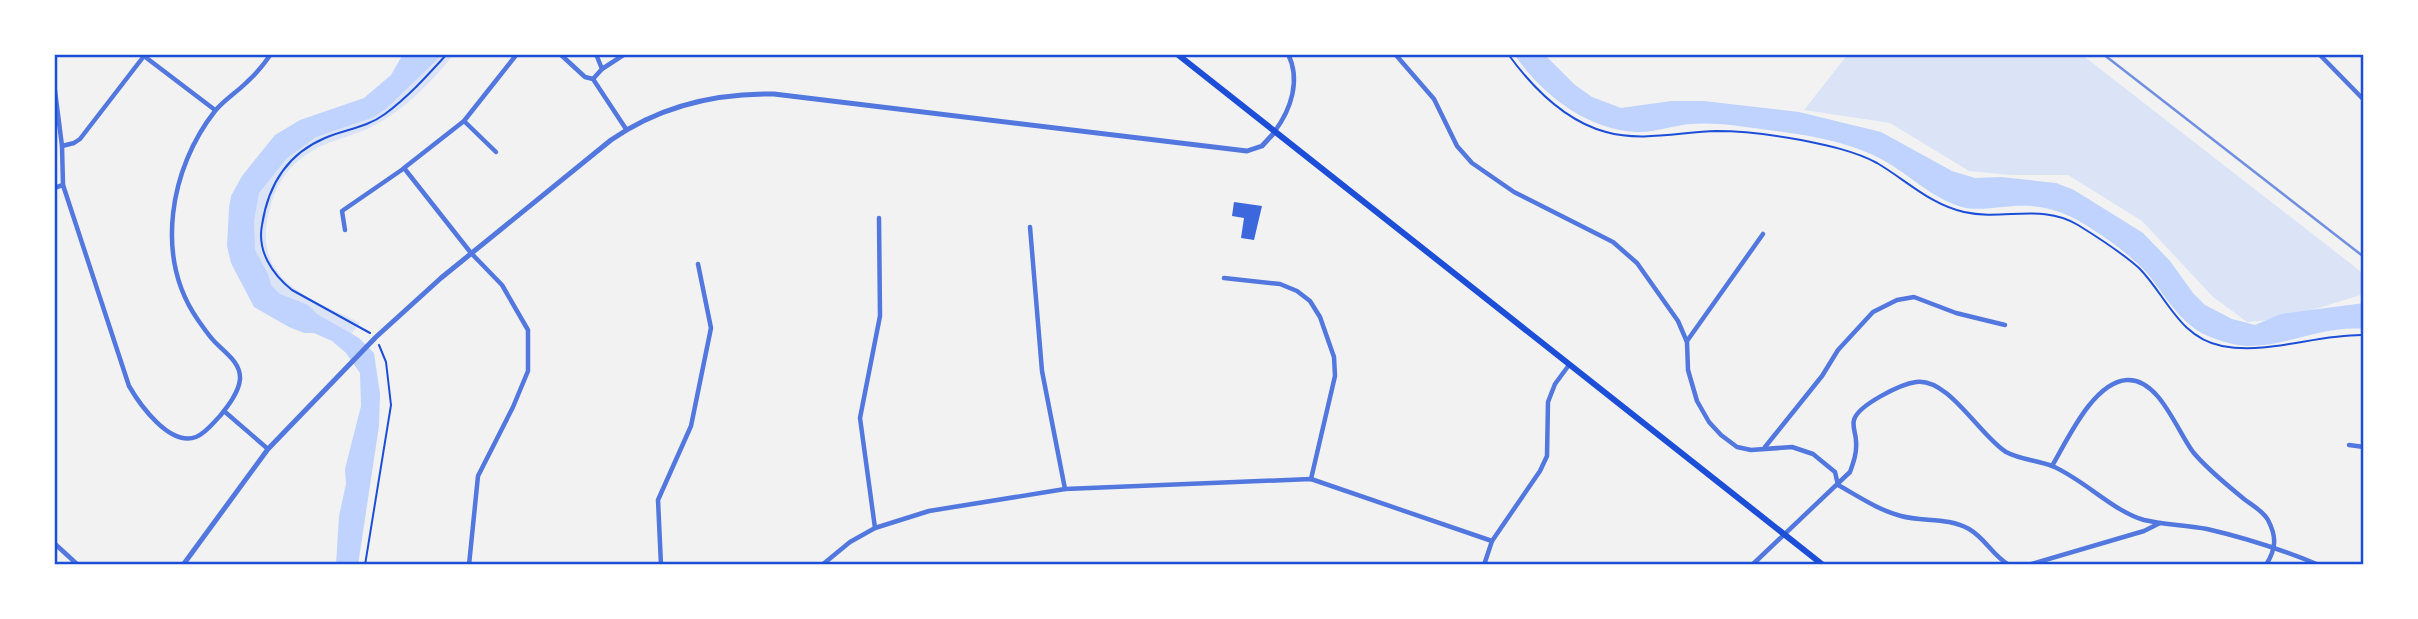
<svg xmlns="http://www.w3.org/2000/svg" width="2418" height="619" font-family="'DejaVu Sans',sans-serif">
<rect width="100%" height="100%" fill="#f2f2f2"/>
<!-- green -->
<g fill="#dbe4f7">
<path d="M426,54H454C430,84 401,114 365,130C345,138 324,142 306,155C286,168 274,189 269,212C252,282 309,297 360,323L346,341L284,308L244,250L260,173L355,110Z"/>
<polygon points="1848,54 2081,54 2364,274 2364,294 2283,319 2247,322 2213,297 2142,221 2068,175 2010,175 1969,171 1890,123 1804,110"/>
</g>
<!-- water -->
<g fill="#bfd3fe">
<polygon points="403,54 443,54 387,108 374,117 316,137 287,158 259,193 254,221 255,250 268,274 271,285 280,294 308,305 317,314 359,338 374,353 380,394 379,426 358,565 336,565 339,516 346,484 345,469 361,406 360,373 346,353 332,341 314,333 304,333 289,327 254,307 231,263 227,246 229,208 231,196 242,176 275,135 300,120 364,98 391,75"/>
<path d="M1514,54H1544L1575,85L1592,97L1621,108L1671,101H1704L1799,112L1881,132L1952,171L1975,178L2001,177L2056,183L2074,190L2143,233L2170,261L2193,293L2205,305L2232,319L2255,325L2281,314L2364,303V329C2325,325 2287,346 2249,346C2238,346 2223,342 2213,338C2182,328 2166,296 2146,272C2131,256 2111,241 2092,229C2062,209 2040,203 2003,207C1990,208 1979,210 1966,208C1935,201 1910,175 1883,160C1847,140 1801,134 1761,129C1739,126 1714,122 1692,124C1673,125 1654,133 1635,132C1586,129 1541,94 1514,54Z"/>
</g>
<!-- building -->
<polygon fill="#3d67dc" points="1234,202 1262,206 1254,240 1241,238 1244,218 1232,216"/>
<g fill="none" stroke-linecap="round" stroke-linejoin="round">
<!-- path -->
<g stroke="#1d4ed8" stroke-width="2">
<path d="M1508,54C1532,87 1565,121 1606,132C1641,142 1681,132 1716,131C1744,131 1774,135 1801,140C1826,145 1855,151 1877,163C1906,180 1931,205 1964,212C2003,221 2042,203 2078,225C2099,238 2121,252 2139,268C2166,295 2179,338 2222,346C2269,355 2316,334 2364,335"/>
<path d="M370,333L292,290C272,274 257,251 262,225C268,186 287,154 325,138C346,129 366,128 385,114C408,97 427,76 447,54"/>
<polyline points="365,565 391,405 386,362 379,345"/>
</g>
<!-- minor -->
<g stroke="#5277de" stroke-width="4.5">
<polyline points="560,54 585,77 593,79 626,129"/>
<polyline points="596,54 602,69"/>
<path d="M1395,54L1434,99L1457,146L1472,163L1514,192L1613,242L1637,263L1678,321L1687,342L1688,370L1697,401L1709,422L1721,435L1737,447L1751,450L1792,447L1813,454L1835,472L1838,485C1858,496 1878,510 1901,516C1923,522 1948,517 1969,529C1985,538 1993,556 2009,565"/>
<polyline points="2319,54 2364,100"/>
<polyline points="144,56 215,110"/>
<polyline points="593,79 602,69 625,54"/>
<path d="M54,83L62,146L63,185L129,386C140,405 170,447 196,437C206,433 213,423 220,416C228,406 239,392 240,379C241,362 224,352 214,341C208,335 203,327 198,320C154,257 170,168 215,111C224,100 237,92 247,82C256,74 264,64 271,54"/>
<polyline points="464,121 496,152"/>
<path d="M1275,131C1291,109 1301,80 1288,54"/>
<polyline points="62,146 74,143 80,139 144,56"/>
<polyline points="54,188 63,185"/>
<polyline points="1030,227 1042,371 1065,489"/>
<polyline points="345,230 342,211 403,169"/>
<polyline points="1224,278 1280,284 1297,291 1310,301 1320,317 1334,357 1335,376 1311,479"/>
<polyline points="1687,341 1763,234"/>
<polyline points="224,411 268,449"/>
<polyline points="2349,445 2364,447"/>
<polyline points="1765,447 1822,376 1838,350 1873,312 1897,300 1914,297 1956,313 2005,325"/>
<path d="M2052,466C2067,441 2093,382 2127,380C2159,378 2177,431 2193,452C2208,470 2226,484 2244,499C2252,505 2263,511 2268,520C2277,537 2276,549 2266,565"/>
<polyline points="875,528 860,418 880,316 879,218"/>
<polyline points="54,543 78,565"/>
<polyline points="469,565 478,476 513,407 528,371 528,330 502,285 471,253 404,168 464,121 517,54"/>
<polyline points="661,565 658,500 691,426 711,328 698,264"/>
<polyline points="822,565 850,542 875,528 929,511 1065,489 1311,479 1492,541"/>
<polyline points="1484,565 1492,541 1540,471 1547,456 1548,402 1555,384 1569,365"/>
<path d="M1752,565L1850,472C1854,461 1857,452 1856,441C1856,434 1852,427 1854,420C1858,405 1901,384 1916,382C1948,377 1980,436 2006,452C2021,460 2037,460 2052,466C2082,478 2114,512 2144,520C2165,525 2187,525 2207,529C2246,538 2283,550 2319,565"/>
<polyline points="2028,565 2144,531 2160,523"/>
</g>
<!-- tertiary -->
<path stroke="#5277de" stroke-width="5" d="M183,565L268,449L376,337L441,278L611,140C660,106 714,93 774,94L1247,151L1262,146L1274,133"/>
<!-- secondary -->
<polyline stroke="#1d4ed8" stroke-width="6" points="1177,54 1823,565"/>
<!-- rail -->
<polyline stroke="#7290e2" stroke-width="2.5" points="2103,54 2364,257"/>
</g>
<!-- border -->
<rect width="2418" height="619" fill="none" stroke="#ffffff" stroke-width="112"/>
<rect x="56" y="56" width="2306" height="507" fill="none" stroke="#1d4ed8" stroke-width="2.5"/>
</svg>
